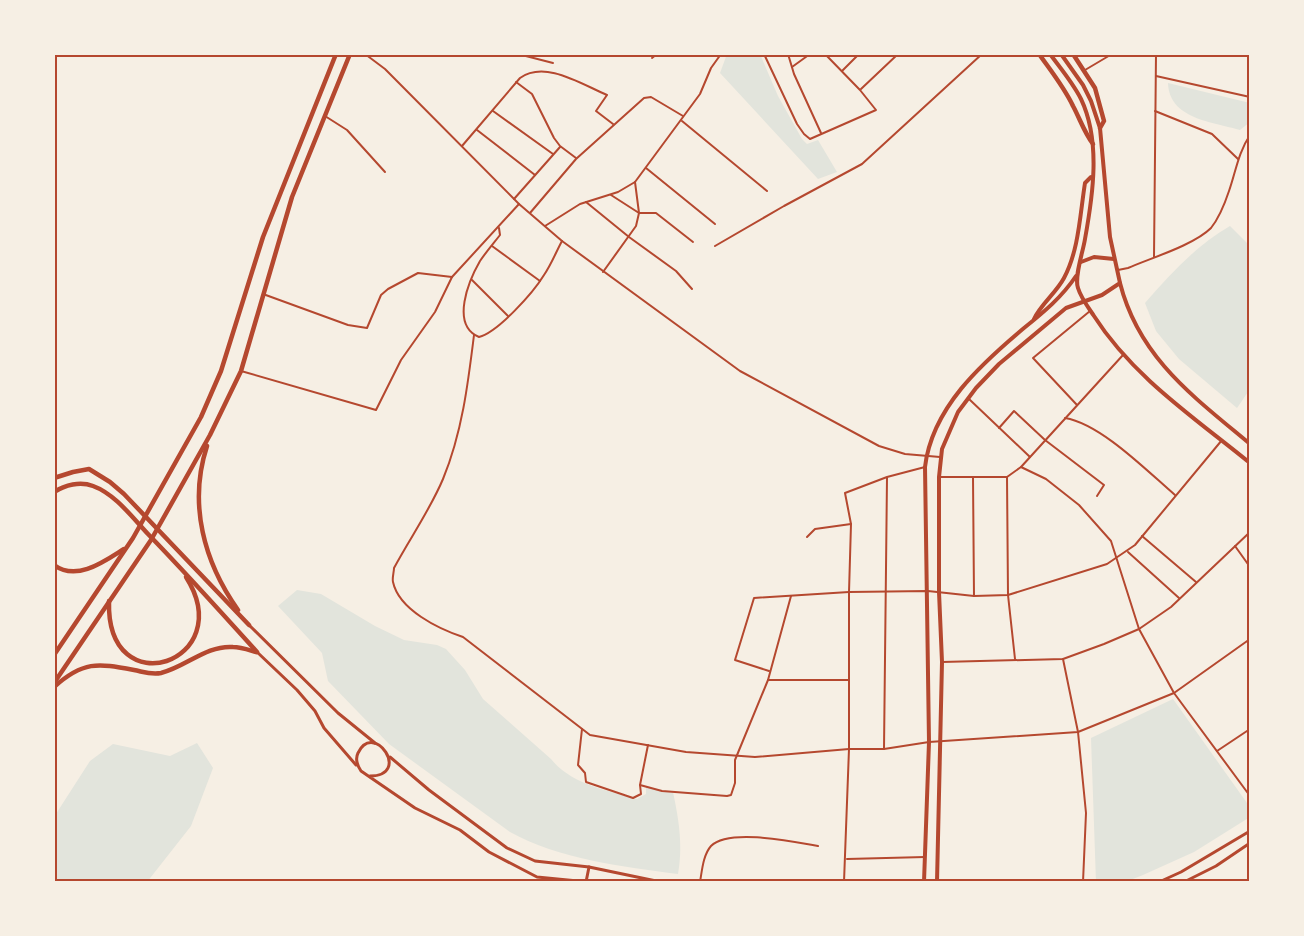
<svg xmlns="http://www.w3.org/2000/svg" width="1304" height="936" font-family="Commissioner,sans-serif">
<rect width="100%" height="100%" fill="#f6efe4"/>
<!-- green -->
<g fill="#e2e4dc">
<polygon points="727,54 760,54 778,96 802,139 807,144 818,140 837,172 818,179 720,73"/>
<path d="M1168,83L1250,103V122L1240,130C1213,122 1169,119 1168,83Z"/>
<path d="M1230,226L1250,246V389L1237,408L1179,359L1156,331L1145,303C1171,273 1196,246 1230,226Z"/>
<path d="M297,590L321,594L375,626L404,640L437,645L446,649L465,670L483,699L551,759C572,785 607,790 637,799L646,794V787L673,792C679,820 683,846 678,874C624,867 558,859 510,832L389,744L328,681L322,653L278,606Z"/>
<polygon points="1173,699 1247,803 1250,809 1250,817 1194,852 1143,875 1125,882 1096,882 1091,738"/>
<polygon points="197,743 213,768 191,826 147,882 54,882 54,817 90,761 113,744 170,756"/>
</g>
<g fill="none" stroke-linecap="round" stroke-linejoin="round">
<!-- minor -->
<g stroke="#b5482f" stroke-width="2">
<polyline points="365,54 385,69 519,204 562,241 740,371 879,446 905,454 940,457"/>
<polyline points="518,54 553,63"/>
<polyline points="764,54 797,124 804,134 810,139 876,110 860,90 825,54"/>
<polyline points="788,54 794,74 821,133"/>
<polyline points="652,58 657,54"/>
<polyline points="792,67 810,54"/>
<polyline points="1085,70 1112,54"/>
<polyline points="842,71 859,54"/>
<polyline points="1156,76 1250,97"/>
<polyline points="516,82 532,94 554,138 560,146 576,158"/>
<polyline points="861,89 898,54"/>
<polyline points="493,111 553,154"/>
<polyline points="1155,111 1212,134 1238,159"/>
<polyline points="325,116 347,130 385,172"/>
<polyline points="682,121 767,191"/>
<polyline points="477,130 535,175"/>
<path d="M462,146L520,78C545,60 581,84 607,95L596,111L613,124"/>
<polyline points="646,168 715,224"/>
<polyline points="611,195 639,213 656,213 693,242"/>
<polyline points="514,199 560,147"/>
<polyline points="586,202 629,237 676,271 692,289"/>
<polyline points="530,213 576,159 644,98 651,97 683,116"/>
<polyline points="545,226 580,204 618,192 635,182 700,94 711,68 721,54"/>
<path d="M499,228L500,235C493,244 486,252 480,261C469,280 450,325 479,337C498,332 533,293 544,275C551,265 556,252 562,241"/>
<polyline points="492,246 540,281"/>
<polyline points="715,246 784,206 862,164 982,54"/>
<polyline points="1154,257 1156,54"/>
<path d="M1118,270L1128,268C1151,258 1194,245 1211,228C1219,218 1225,203 1229,191C1236,171 1238,153 1250,135"/>
<polyline points="603,272 636,226 639,213 635,182"/>
<polyline points="472,280 508,316"/>
<polyline points="263,294 348,325 367,328 381,295 388,289 418,273 452,277 519,204"/>
<path d="M474,335C468,384 462,433 443,479C430,510 410,538 394,568C394,572 392,578 393,582C399,610 439,629 463,637L590,735L686,752L755,757L849,749H884L929,742L1078,732L1174,693L1250,639"/>
<polyline points="241,371 376,410 401,360 435,312 452,277"/>
<polyline points="969,399 1030,457"/>
<polyline points="1077,405 1033,358 1090,311"/>
<path d="M1065,418C1101,424 1147,471 1175,495"/>
<polyline points="999,428 1014,411 1045,440 1104,485 1097,496"/>
<polyline points="1021,467 1046,479 1079,505 1111,541 1139,629 1174,693 1250,796"/>
<polyline points="939,477 1007,477 1021,467 1123,355"/>
<polyline points="973,477 974,596"/>
<polyline points="1007,477 1008,595 1015,659"/>
<polyline points="1142,536 1196,582"/>
<polyline points="807,537 815,529 851,524"/>
<polyline points="1235,546 1250,567"/>
<polyline points="1128,552 1179,598"/>
<polyline points="1063,659 1078,732 1086,813 1083,882"/>
<polyline points="942,662 1063,659 1104,644 1139,629 1171,607 1250,532"/>
<polyline points="769,671 735,660 754,598 849,592 928,591 974,596 1008,595 1107,564 1135,545 1222,440"/>
<polyline points="768,680 849,680"/>
<polyline points="582,729 578,765 585,773 586,782 633,798 641,794 640,785 648,745"/>
<polyline points="884,749 887,478"/>
<polyline points="1217,751 1250,729"/>
<polyline points="640,785 662,791 727,796 731,795 735,783 735,760 768,680 791,596"/>
<polyline points="847,859 925,857"/>
<path d="M700,882C702,871 703,855 711,846C729,828 795,842 818,846"/>
<polyline points="844,882 849,749 849,592 851,524 845,493 887,477 925,467"/>
</g>
<!-- tertiary -->
<g stroke="#b5482f" stroke-width="3">
<polyline points="249,625 338,713 375,743"/>
<polyline points="257,652 297,690 315,711 324,728 356,765"/>
<polyline points="390,757 429,790 507,848 535,861 589,867 661,882"/>
<path d="M370,776C412,776 374,720 358,753C355,759 357,765 361,771L415,808L460,830L489,852L537,877L588,882"/>
<polyline points="586,882 589,867"/>
<polyline points="1159,882 1181,872 1250,831"/>
<polyline points="1184,882 1216,866 1250,843"/>
</g>
<!-- secondary -->
<g stroke="#b5482f" stroke-width="4">
<path d="M1050,54C1061,69 1073,83 1081,99C1101,141 1093,195 1085,239C1083,252 1074,277 1078,288C1081,298 1088,307 1094,316C1133,377 1195,418 1250,463"/>
<polyline points="1081,262 1094,257 1114,259"/>
<path d="M1120,283C1139,358 1194,397 1250,444"/>
<path d="M1034,319C1041,304 1056,293 1064,278C1079,250 1080,214 1085,183L1091,177"/>
<path d="M924,882L929,742L925,467C932,408 981,364 1024,328C1044,312 1062,297 1076,276"/>
<polyline points="937,882 942,662 939,592 939,477 942,449 958,412 976,388 999,364 1066,308 1102,295 1120,283 1110,237 1100,128 1091,101 1083,85 1061,54"/>
</g>
<!-- trunk -->
<g stroke="#b5482f" stroke-width="4.5">
<path d="M1039,54C1051,71 1064,87 1073,106C1080,119 1084,132 1093,144"/>
<polyline points="1073,54 1095,88 1104,121 1100,128"/>
<path d="M207,446C188,504 204,562 238,610"/>
<polyline points="54,478 73,472 89,469 110,482 124,494 249,625"/>
<path d="M54,492C65,485 80,481 93,486C115,494 132,517 148,534C185,572 221,612 257,652"/>
<path d="M54,565C77,582 105,561 124,549"/>
<path d="M109,601C106,708 240,662 186,577"/>
<polyline points="54,618 54,640"/>
<polyline points="54,655 133,538 201,417 221,371 263,237 336,54"/>
<polyline points="54,683 151,540 210,435 241,371 292,197 350,54"/>
<path d="M54,687C83,661 97,663 134,670C144,672 151,675 161,673C186,667 206,645 233,647C241,647 249,650 256,652"/>
</g>
</g>
<!-- border -->
<rect width="1304" height="936" fill="none" stroke="#f6efe4" stroke-width="111"/>
<rect x="56" y="56" width="1192" height="824" fill="none" stroke="#b5482f" stroke-width="2"/>
</svg>
